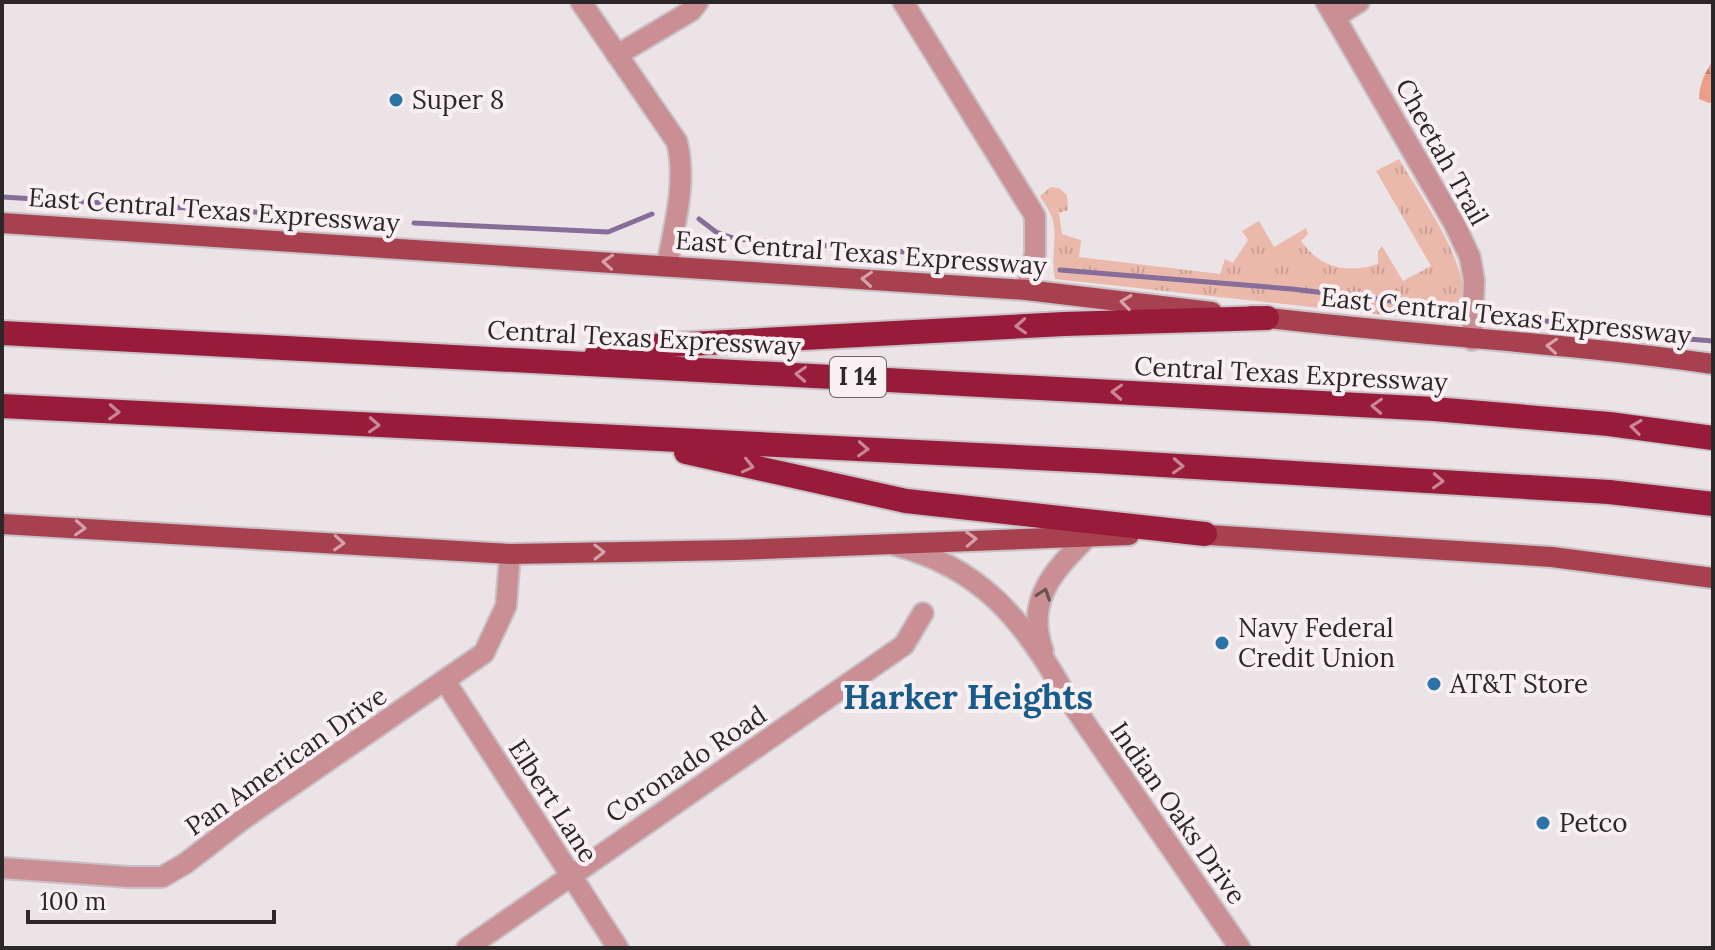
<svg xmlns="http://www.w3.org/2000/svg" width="1715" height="950" font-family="Lora,serif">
<defs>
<pattern id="grass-tufts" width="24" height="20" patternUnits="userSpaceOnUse" patternTransform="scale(2)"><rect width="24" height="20" fill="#ebb9ac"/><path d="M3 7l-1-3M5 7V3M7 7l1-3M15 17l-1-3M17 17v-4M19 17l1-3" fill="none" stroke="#ca9f94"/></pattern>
<pattern id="forest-firs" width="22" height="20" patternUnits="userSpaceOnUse" patternTransform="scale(2)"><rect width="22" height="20" fill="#ec9e89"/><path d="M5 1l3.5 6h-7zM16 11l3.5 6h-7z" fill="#bf8170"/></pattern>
</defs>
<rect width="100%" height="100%" fill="#ece3e7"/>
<!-- grass -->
<path fill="url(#grass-tufts)" d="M1399,159C1421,197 1463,254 1464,298C1464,306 1460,315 1458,323L1055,279C1051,259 1056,245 1054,226C1053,215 1045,205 1040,196L1051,187L1059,188L1067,195L1068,210L1059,213L1062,234L1081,240L1079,257L1220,274L1225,259L1233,263L1248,240L1242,231L1259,221L1274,247L1306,228L1308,234L1301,241C1320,268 1347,274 1378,264V251L1382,246L1403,281L1431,266L1376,171Z"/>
<!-- forest -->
<path fill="url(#forest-firs)" d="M1713,60V102L1709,103L1699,99C1699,84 1705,73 1713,60Z"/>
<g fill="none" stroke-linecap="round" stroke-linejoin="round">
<!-- stream -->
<g stroke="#866d9a" stroke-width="5">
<polyline points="2,197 356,218"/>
<polyline points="699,219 716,232 736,239 919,253 1003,265"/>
<polyline points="414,223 608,232 652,214"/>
<polyline points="1060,270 1292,289 1451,308"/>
<polyline points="1499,314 1613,331"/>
<polyline points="1663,337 1713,341"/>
</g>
<!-- minor casing -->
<g stroke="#c9c1c5" stroke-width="24">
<g id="minor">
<path d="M581,2L677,142C687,183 674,226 667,266"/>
<polyline points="903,2 1035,216 1035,254 1026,290"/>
<polyline points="1326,2 1454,223 1470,257 1474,280 1472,340"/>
<polyline points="1335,17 1359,2"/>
<polyline points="617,55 691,11 698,2"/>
<path d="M894,545C980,567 1023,619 1065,694L1240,948"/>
<path d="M1043,651C1024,599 1056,569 1089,535"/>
<polyline points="445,681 618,948"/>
<polyline points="2,868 129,877 162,877 186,863 243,819 484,653 506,606 510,554"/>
<polyline points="467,948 904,645 923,613"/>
</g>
</g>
<!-- major casing -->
<g stroke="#c9c1c5" stroke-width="24">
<g id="major">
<polyline points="2,223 1026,290 1212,312"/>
<path d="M1252,316C1405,335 1560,342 1713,364"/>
<polyline points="2,524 510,554 736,550 1129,535"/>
<polyline points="1193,534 1552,557 1713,578"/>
</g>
</g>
<!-- highway casing -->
<g stroke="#c9c1c5" stroke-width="28">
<g id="highway">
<polyline points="2,333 1434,409 1609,424 1713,438"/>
<polyline points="596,356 633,347 1064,324 1267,318"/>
<polyline points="2,406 1096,461 1609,492 1713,504"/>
<polyline points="686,452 906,501 1205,534"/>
</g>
</g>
<!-- minor -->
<use href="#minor" stroke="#ca8f94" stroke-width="20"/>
<!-- major -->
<use href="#major" stroke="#a74150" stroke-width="20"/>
<!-- highway -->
<use href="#highway" stroke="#981b39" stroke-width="24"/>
</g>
<!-- one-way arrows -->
<defs><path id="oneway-chevron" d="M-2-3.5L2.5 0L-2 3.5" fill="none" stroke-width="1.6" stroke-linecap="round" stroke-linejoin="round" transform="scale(2)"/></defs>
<g stroke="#d5a1aa">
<use href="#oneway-chevron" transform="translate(608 262) rotate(-176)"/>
<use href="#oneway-chevron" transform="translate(867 279) rotate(-176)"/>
<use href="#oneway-chevron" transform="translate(1126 302) rotate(-173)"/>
<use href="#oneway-chevron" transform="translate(1552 346) rotate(-176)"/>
<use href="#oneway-chevron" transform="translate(80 528) rotate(3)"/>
<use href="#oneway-chevron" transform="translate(971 539) rotate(-2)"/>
<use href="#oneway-chevron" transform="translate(339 543) rotate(3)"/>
<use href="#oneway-chevron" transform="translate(599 552) rotate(-1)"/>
</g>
<g stroke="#c98696">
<use href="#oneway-chevron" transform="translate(1021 326) rotate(177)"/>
<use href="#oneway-chevron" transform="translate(801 374) rotate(-177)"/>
<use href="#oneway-chevron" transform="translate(1117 392) rotate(-177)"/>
<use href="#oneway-chevron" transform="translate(1377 406) rotate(-177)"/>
<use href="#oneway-chevron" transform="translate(114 412) rotate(3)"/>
<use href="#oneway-chevron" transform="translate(374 425) rotate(3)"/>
<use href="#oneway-chevron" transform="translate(1636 427) rotate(-173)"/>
<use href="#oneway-chevron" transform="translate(863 449) rotate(3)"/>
<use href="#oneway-chevron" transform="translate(748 466) rotate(13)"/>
<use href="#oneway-chevron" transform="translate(1178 466) rotate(3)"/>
<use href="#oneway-chevron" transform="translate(1438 481) rotate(3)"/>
</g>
<use stroke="#6b5154" href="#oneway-chevron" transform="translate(1044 594) rotate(-71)"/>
<!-- markers -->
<g fill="#2c74a8" stroke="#faf0f4" stroke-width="3">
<circle cx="396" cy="100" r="8"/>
<circle cx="1222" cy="643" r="8"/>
<circle cx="1434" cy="684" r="8"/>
<circle cx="1543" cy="823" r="8"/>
</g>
<g text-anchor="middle" stroke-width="8" stroke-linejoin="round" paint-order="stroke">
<!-- shield labels -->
<rect fill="#faf0f4" stroke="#6a6466" stroke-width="2" x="830" y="357" width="56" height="40" rx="6"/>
<g font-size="24" font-weight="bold" fill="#2c2829">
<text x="858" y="385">I 14</text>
</g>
<!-- poi labels -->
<g font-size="26" fill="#2c2829" stroke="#faf0f4" text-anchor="start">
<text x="412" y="109">Super 8</text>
<text x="1238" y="637">Navy Federal<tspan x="1238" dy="30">Credit Union</tspan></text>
<text x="1450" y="693">AT&amp;T Store</text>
<text x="1559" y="832">Petco</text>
</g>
<!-- street labels -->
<g font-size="26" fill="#2c2829" stroke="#faf0f4">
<text transform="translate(1442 152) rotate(61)" y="9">Cheetah Trail</text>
<text transform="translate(214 210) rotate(4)" y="9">East Central Texas Expressway</text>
<text transform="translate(861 253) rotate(4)" y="9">East Central Texas Expressway</text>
<text transform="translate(1506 316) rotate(6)" y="9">East Central Texas Expressway</text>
<text transform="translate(644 338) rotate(3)" y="9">Central Texas Expressway</text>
<text transform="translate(1291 374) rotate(3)" y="9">Central Texas Expressway</text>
<text transform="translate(286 761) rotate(-35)" y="9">Pan American Drive</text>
<text transform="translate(686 764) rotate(-34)" y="9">Coronado Road</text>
<text transform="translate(553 801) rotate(57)" y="9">Elbert Lane</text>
<text transform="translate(1178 813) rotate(55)" y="9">Indian Oaks Drive</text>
</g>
<!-- district labels -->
<g font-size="34" font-weight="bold" fill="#185c8b" stroke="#faf0f4">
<text x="968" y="709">Harker Heights</text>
</g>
</g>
<!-- border -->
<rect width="1715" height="950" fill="none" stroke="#2c2829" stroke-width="8"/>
<!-- scale -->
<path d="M28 910v12h246v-12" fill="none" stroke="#2c2829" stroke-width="4"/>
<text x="40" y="910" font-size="24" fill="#2c2829" stroke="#faf0f4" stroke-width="6" paint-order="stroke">100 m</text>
</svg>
